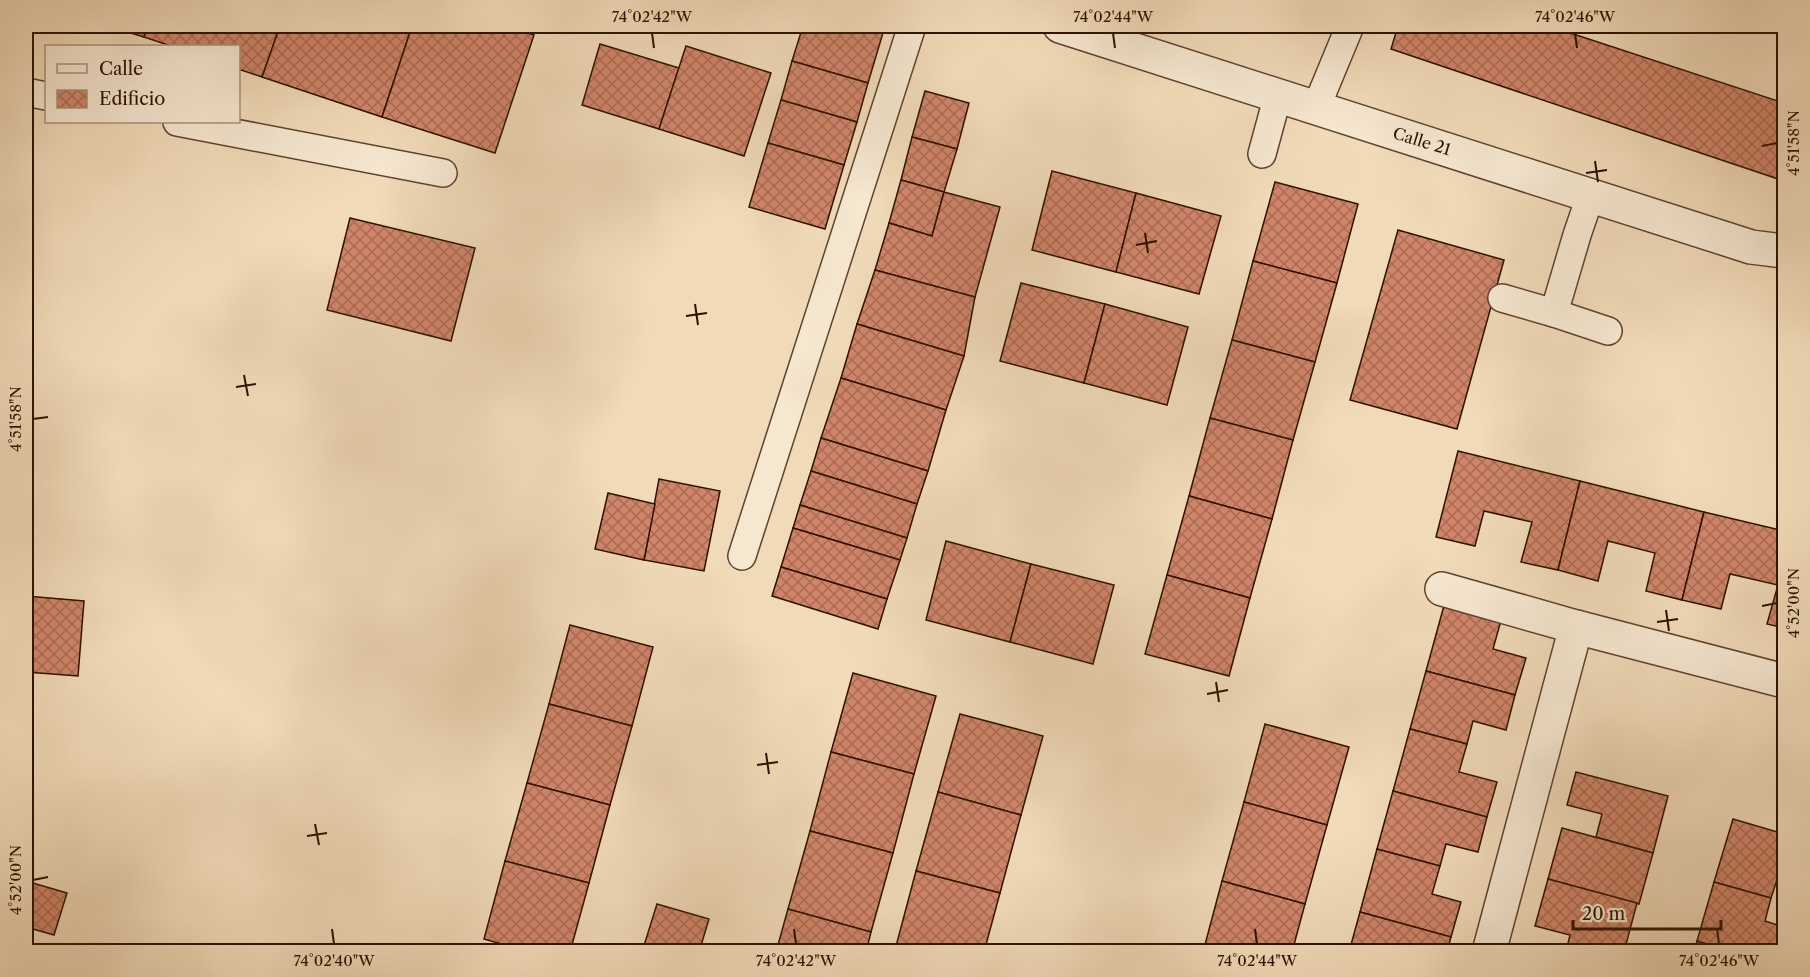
<svg xmlns="http://www.w3.org/2000/svg" width="1810" height="977" font-family="'Libre Caslon Text',serif">
<defs>
<pattern id="building-cross-hatch" width="8" height="8" patternUnits="userSpaceOnUse" patternTransform="scale(1.5)"><rect width="8" height="8" fill="#d08569"/><path d="M0 0l8 8M0 8l8-8" fill="none" stroke="#a96b54"/></pattern>
</defs>
<rect width="100%" height="100%" fill="#f1dab8"/>
<filter id="stains"><feTurbulence type="fractalNoise" baseFrequency=".00333" numOctaves="4"/><feColorMatrix values="0 0 0 0 .2 0 0 0 0 .09 0 0 0 0 .02 0 0 0 .5 -.17"/></filter>
<radialGradient id="worn" r=".72"><stop offset=".6" stop-color="#630" stop-opacity="0"/><stop offset="1" stop-color="#630" stop-opacity=".3"/></radialGradient>
<!-- building -->
<g fill="url(#building-cross-hatch)" stroke="#2c1200" stroke-width="1.5">
<polygon points="108,26 148,26 144,37"/>
<polygon points="148,26 280,26 262,77 238,69 238,46 171,46 144,37"/>
<polygon points="280,26 412,26 382,117 262,77"/>
<polygon points="412,26 505,26 534,35 495,153 382,117"/>
<polygon points="537,26 559,26 557,32"/>
<polygon points="803,26 885,26 868,83 792,61"/>
<polygon points="1398,26 1549,26 1784,103 1784,181 1391,49"/>
<polygon points="600,44 679,68 659,129 582,105"/>
<polygon points="686,46 771,73 744,156 659,129"/>
<polygon points="792,61 868,83 857,122 781,100"/>
<polygon points="925,91 969,103 957,149 912,137"/>
<polygon points="781,100 857,122 844,165 768,143"/>
<polygon points="912,137 957,149 944,192 901,180"/>
<polygon points="768,143 844,165 825,229 749,207"/>
<polygon points="1052,171 1136,193 1116,272 1032,250"/>
<polygon points="901,180 944,192 932,236 889,223"/>
<polygon points="1275,182 1358,204 1337,283 1253,261"/>
<polygon points="944,192 1000,207 975,297 875,270 889,223 932,236"/>
<polygon points="1136,193 1221,216 1199,294 1116,272"/>
<polygon points="350,218 475,248 451,341 327,310"/>
<polygon points="1398,230 1504,260 1457,429 1350,400"/>
<polygon points="1253,261 1337,283 1315,362 1232,340"/>
<polygon points="875,270 975,297 964,356 857,324"/>
<polygon points="1021,283 1105,304 1084,383 1000,361"/>
<polygon points="1105,304 1188,327 1167,405 1084,383"/>
<polygon points="857,324 964,356 946,410 841,378"/>
<polygon points="1232,340 1315,362 1293,440 1210,418"/>
<polygon points="841,378 946,410 928,471 821,438"/>
<polygon points="1210,418 1293,440 1272,519 1189,496"/>
<polygon points="821,438 928,471 917,504 811,471"/>
<polygon points="1458,451 1580,481 1558,570 1521,562 1532,522 1484,511 1475,546 1436,537"/>
<polygon points="811,471 917,504 907,538 800,505"/>
<polygon points="659,479 720,491 704,571 644,560"/>
<polygon points="1580,481 1704,512 1682,600 1646,591 1655,553 1608,541 1598,581 1558,570"/>
<polygon points="608,493 655,504 644,560 595,549"/>
<polygon points="1189,496 1272,519 1250,598 1167,575"/>
<polygon points="800,505 907,538 900,560 793,528"/>
<polygon points="1704,512 1784,531 1784,628 1767,624 1778,585 1730,574 1721,609 1682,600"/>
<polygon points="793,528 900,560 887,599 781,567"/>
<polygon points="946,541 1031,564 1010,642 926,620"/>
<polygon points="1031,564 1114,585 1093,664 1010,642"/>
<polygon points="781,567 887,599 878,629 772,596"/>
<polygon points="1167,575 1250,598 1229,676 1145,654"/>
<polygon points="26,596 84,601 78,676 26,672"/>
<polygon points="1445,602 1502,617 1493,649 1526,658 1515,695 1426,671"/>
<polygon points="570,625 653,647 632,726 549,704"/>
<polygon points="1426,671 1515,695 1506,730 1473,721 1467,744 1410,729"/>
<polygon points="853,673 936,696 914,774 831,752"/>
<polygon points="549,704 632,726 610,805 527,783"/>
<polygon points="960,714 1043,736 1021,815 938,792"/>
<polygon points="1265,724 1349,747 1327,825 1244,802"/>
<polygon points="1410,729 1467,744 1459,772 1497,782 1487,817 1393,791"/>
<polygon points="831,752 914,774 893,853 810,831"/>
<polygon points="1576,772 1668,796 1653,853 1596,837 1602,814 1567,805"/>
<polygon points="527,783 610,805 589,883 505,861"/>
<polygon points="1393,791 1487,817 1478,852 1446,844 1440,866 1377,849"/>
<polygon points="938,792 1021,815 1000,893 916,871"/>
<polygon points="1244,802 1327,825 1305,904 1222,881"/>
<polygon points="1733,819 1784,834 1784,869 1781,868 1771,898 1714,882"/>
<polygon points="1562,828 1653,853 1639,904 1548,879"/>
<polygon points="810,831 893,853 871,932 788,909"/>
<polygon points="1377,849 1440,866 1432,894 1461,902 1451,937 1360,912"/>
<polygon points="505,861 589,883 570,952 529,952 484,939"/>
<polygon points="916,871 1000,893 984,952 902,952 895,950"/>
<polygon points="1548,879 1637,903 1624,952 1566,952 1570,935 1535,926"/>
<polygon points="26,881 67,893 54,935 33,929 27,952"/>
<polygon points="1222,881 1305,904 1292,952 1203,952"/>
<polygon points="1714,882 1771,898 1765,921 1784,927 1784,952 1733,952 1697,941"/>
<polygon points="657,904 709,919 699,952 642,952"/>
<polygon points="788,909 871,932 866,952 776,952"/>
<polygon points="1360,912 1451,937 1447,952 1349,952"/>
<polygon points="1697,941 1733,952 1694,952"/>
<polygon points="1526,944 1554,952 1524,952"/>
</g>
<g fill="none" stroke-linecap="round" stroke-linejoin="round">
<!-- service casing -->
<g stroke="#5d442e" stroke-width="30">
<g id="service">
<polyline points="26,92 46,96"/>
<polyline points="1316,108 1350,26"/>
<polyline points="177,122 443,173"/>
<polyline points="1262,154 1278,95"/>
<polyline points="1502,298 1554,313 1608,331"/>
<polyline points="1554,313 1577,235 1591,194"/>
<polyline points="742,556 912,26"/>
</g>
</g>
<!-- minor casing -->
<g stroke="#5d442e" stroke-width="36">
<g id="minor">
<polyline points="1442,589 1576,627 1784,681"/>
<polyline points="1489,952 1576,627"/>
</g>
</g>
<!-- tertiary casing -->
<g stroke="#5d442e" stroke-width="36">
<polyline id="tertiary" points="1060,26 1751,247 1784,251"/>
</g>
<!-- service -->
<use href="#service" stroke="#f6e7d1" stroke-width="27"/>
<!-- minor -->
<use href="#minor" stroke="#f6e7d1" stroke-width="33"/>
<!-- tertiary -->
<use href="#tertiary" stroke="#f6e7d1" stroke-width="33"/>
</g>
<!-- ticks -->
<path fill="none" stroke="#2c1200" stroke-width="2" d="M652,33L654,48M1113,33L1115,48M1575,33L1577,48M1762,146L1777,143M1595,161L1598,182M1586,173L1607,170M1145,233L1148,253M1136,245L1157,241M695,304L698,325M686,316L707,313M244,375L248,396M236,387L256,384M33,419L48,417M1762,606L1777,603M1666,610L1669,631M1657,622L1678,619M1216,682L1219,702M1207,694L1228,690M766,753L769,774M757,765L778,762M315,824L319,845M307,836L327,833M33,880L48,877M332,929L334,944M794,929L796,944M1255,929L1257,944M1717,929L1719,944"/>
<g text-anchor="middle" stroke-width="4.5" stroke-linejoin="round" paint-order="stroke">
<!-- street labels -->
<g font-size="16" fill="#2c1200" stroke="#f6e7d1">
<text transform="translate(1422 141) rotate(17)" y="6">Calle 21</text>
</g>
</g>
<!-- margin -->
<rect width="1810" height="977" fill="none" stroke="#f1dab8" stroke-width="66"/>
<!-- legend -->
<rect x="45" y="45" width="195" height="78" fill="#f6e7d1" stroke="#a5927d" stroke-width="1.5"/>
<rect x="57" y="64" width="30" height="9" fill="#f6e7d1" stroke="#a5927d" stroke-width="1.5"/>
<text x="99" y="75" font-size="18" fill="#2c1200">Calle</text>
<rect x="57" y="90" width="30" height="18" fill="url(#building-cross-hatch)" stroke="#a5927d" stroke-width="1.5"/>
<text x="99" y="105" font-size="18" fill="#2c1200">Edificio</text>
<!-- scale -->
<path d="M1573 920v9h148v-9" fill="none" stroke="#2c1200" stroke-width="3"/>
<text x="1582" y="920" font-size="18" fill="#2c1200" stroke="#f6e7d1" stroke-width="4.5" paint-order="stroke">20 m</text>
<rect x="33" y="33" width="1744" height="911" fill="none" stroke="#2c1200" stroke-width="2"/>
<g font-size="15" text-anchor="middle" fill="#2c1200">
<text x="652" y="22">74°02'42"W</text>
<text x="1113" y="22">74°02'44"W</text>
<text x="1575" y="22">74°02'46"W</text>
<text transform="translate(1794 143) rotate(-90)" y="5">4°51'58"N</text>
<text transform="translate(16 419) rotate(-90)" y="5">4°51'58"N</text>
<text transform="translate(1794 603) rotate(-90)" y="5">4°52'00"N</text>
<text transform="translate(16 880) rotate(-90)" y="5">4°52'00"N</text>
<text x="334" y="966">74°02'40"W</text>
<text x="796" y="966">74°02'42"W</text>
<text x="1257" y="966">74°02'44"W</text>
<text x="1719" y="966">74°02'46"W</text>
</g>
<rect width="100%" height="100%" filter="url(#stains)"/>
<rect width="100%" height="100%" fill="url(#worn)"/>
</svg>
